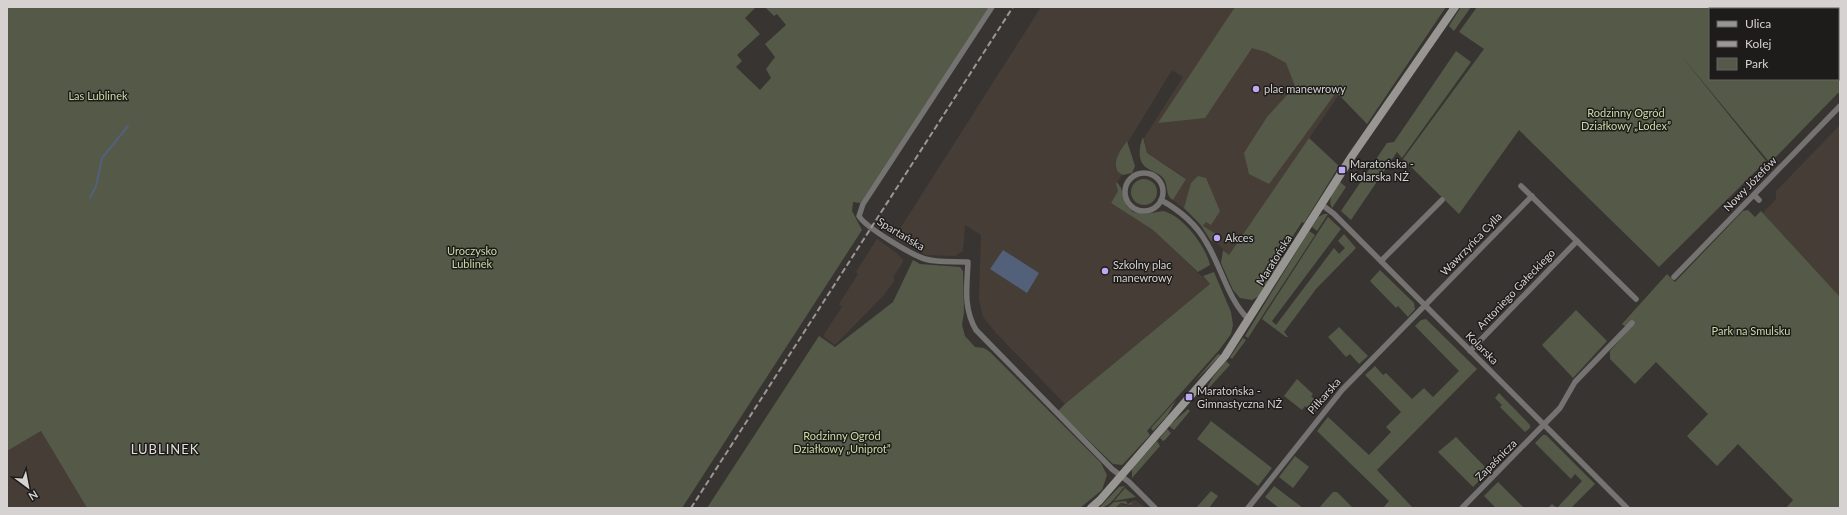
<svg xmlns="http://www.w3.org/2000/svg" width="1847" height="515" font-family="Lato,sans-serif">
<rect width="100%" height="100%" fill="#383432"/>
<!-- built -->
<g fill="#473d37">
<polygon points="1041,7 1339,7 1376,41 1229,255 1219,245 1211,241 1194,217 1173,200 1186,178 1147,153 1144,138 1183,77 1172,70 1117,160 1127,167 1116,184 1118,191 1111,203 1153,230 1210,284 1065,404 996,333 983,317 979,300 981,235 965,225 963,251 955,256 926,255 894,238"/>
<polygon points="1840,125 1840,297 1763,213 1776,199 1776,191"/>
<polygon points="877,239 895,252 903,259 903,262 893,277 895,280 883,296 835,345 823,336 842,307 839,304 858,274 856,272"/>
<polygon points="41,431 87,508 7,508 7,451"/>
<polygon points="1135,500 1146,508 1116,508 1121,504 1129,506"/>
</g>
<!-- green -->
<g fill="#545a47" fill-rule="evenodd">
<polygon points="7,7 756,7 745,18 760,34 737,55 742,61 736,67 760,90 771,78 766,69 775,57 765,44 786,25 777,14 774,16 765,7 989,7 863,199 860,203 853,202 852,211 862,230 682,508 87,508 41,431 7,451"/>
<polygon points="1235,7 1446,7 1367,124 1339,95 1335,94 1269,184 1249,174 1244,153 1267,117 1295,86 1286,63 1266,52 1252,48 1205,118 1158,123"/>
<polygon points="1461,7 1471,7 1454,31 1449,26"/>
<path d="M1477,7H1840V94L1838,93L1770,163L1679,53L1766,161L1659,267L1519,130L1459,214L1403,159L1484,49L1459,32ZM1710,9H1838V79H1710Z"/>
<polygon points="1456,51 1471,62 1402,158 1397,152 1351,220 1341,211 1387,143 1394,142"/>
<path d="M1143,137L1147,153L1186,179L1173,200C1166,197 1168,188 1165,181C1161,173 1154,173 1147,168C1137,162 1139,146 1143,137Z"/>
<polygon points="1309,138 1339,166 1304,223 1302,222 1280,256 1283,258 1259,296 1252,300 1240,298 1233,290 1221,263 1223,250 1229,255"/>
<path d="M1127,141L1135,166L1132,173L1123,175L1118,172C1112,160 1121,150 1127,141Z"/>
<polygon points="1198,176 1206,178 1220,211 1211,225 1206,222 1203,226 1216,234 1211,241 1201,225 1184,208 1191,183"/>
<circle cx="1144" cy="192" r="13"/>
<path d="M1117,182L1121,188L1127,206L1133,212L1146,214L1163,211C1182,215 1206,246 1210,265L1198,272L1153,230L1111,203L1118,191L1116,184Z"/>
<path d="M1340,182L1346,187L1332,208C1327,198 1335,190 1340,182Z"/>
<polygon points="1748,210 1755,217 1761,211 1840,297 1840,508 1786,508 1793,500 1738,444 1717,466 1687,436 1708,414 1656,362 1635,384 1610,359 1610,351 1626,333 1626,327 1622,324 1667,274 1675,282 1743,211"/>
<polygon points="1324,214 1328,214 1317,231 1312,227 1318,217"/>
<polygon points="1328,217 1341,229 1272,321 1276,325 1334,248 1339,254 1345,248 1338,241 1344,234 1356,248 1316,289 1284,332 1288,337 1286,337 1262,319"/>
<polygon points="1309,231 1315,235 1248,338 1245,336"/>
<polygon points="913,260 920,264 960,267 963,271 964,313 962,325 965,336 975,347 984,348 990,352 1101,463 1107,475 1102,490 1080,508 707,508 819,336 835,347 893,302"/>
<polygon points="1380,270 1414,303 1415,309 1408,317 1398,306 1396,308 1370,281"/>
<polygon points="1214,272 1231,312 1233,325 1231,334 1220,349 1147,431 1150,435 1126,461 1122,465 1113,464 1058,411 1065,404 1210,284 1203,276"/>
<polygon points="1576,310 1607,341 1573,378 1542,345"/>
<polygon points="1426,319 1477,369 1377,470 1413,508 1383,508 1389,501 1317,431 1328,417 1369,455 1391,432 1386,427 1401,412 1365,375 1375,366 1383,375 1386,373 1412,399 1424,388 1433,397 1459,371 1415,326 1421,320"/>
<polygon points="1339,327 1368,356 1359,364 1350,354 1346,357 1328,337"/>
<polygon points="1243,338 1246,340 1232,359 1230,357"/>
<polygon points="1218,354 1221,355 1194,382"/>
<polygon points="1226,361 1230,365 1207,390 1206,389 1213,377"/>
<polygon points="1297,379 1313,394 1311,396 1316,401 1318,399 1322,403 1313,414 1305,406 1302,410 1284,396"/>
<polygon points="1499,393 1530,425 1530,428 1525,432 1500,407 1502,405 1495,398"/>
<polygon points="1176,400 1167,416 1153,431 1151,428"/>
<polygon points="1188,409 1190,411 1174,430 1169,426"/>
<polygon points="1211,421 1272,468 1258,486 1197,439"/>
<polygon points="1167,429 1171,433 1165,440 1163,441 1160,438"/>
<polygon points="1543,435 1546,435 1595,484 1571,508 1548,508 1552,504 1557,508 1582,481 1575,474 1571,479 1535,443"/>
<polygon points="1456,437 1489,471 1473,487 1438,452"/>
<polygon points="1157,441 1160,446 1132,478 1132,469"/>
<polygon points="1295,456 1309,467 1293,488 1279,477"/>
<polygon points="1498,482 1524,508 1496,508 1484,496"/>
<path d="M1125,486C1118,493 1110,508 1099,508L1119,487Z"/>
<polygon points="1274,486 1303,508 1279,508 1265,497"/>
<polygon points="1125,488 1136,497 1114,501"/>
<polygon points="1211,491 1218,496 1209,508 1196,508"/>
<polygon points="1333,492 1337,492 1353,508 1319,508"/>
<polygon points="1127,501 1126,502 1128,504 1134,501 1130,505 1121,503 1115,508 1107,508 1114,502"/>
</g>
<!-- water -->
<polygon fill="#52607a" points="1003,250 1039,273 1027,293 990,269"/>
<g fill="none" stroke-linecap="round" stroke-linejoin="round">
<!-- stream -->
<polyline stroke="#52607a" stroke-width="2" points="90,198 96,186 102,158 128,126"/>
<!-- street -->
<g stroke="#747371" stroke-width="5.5">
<path d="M992,7L863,204L859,216C865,227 912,255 925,259C938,263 955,261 968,262C967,286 963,308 976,330L1112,469L1129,482L1155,508"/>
<circle cx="1144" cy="192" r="19"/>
<polyline points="1521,186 1636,299"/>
<polyline points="1754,195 1759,200"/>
<path d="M1161,200C1179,210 1196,224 1206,242C1222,268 1227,298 1249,320"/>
<polyline points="1321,204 1334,214 1627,508"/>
<polyline points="1381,261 1442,200"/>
<polyline points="1674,277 1840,106"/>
<polyline points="1470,351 1577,241"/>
<polyline points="1248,508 1342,390 1532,196"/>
<polyline points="1462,508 1560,408 1575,382 1632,323"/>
</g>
<!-- secondary -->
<polyline stroke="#979692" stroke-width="8" points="1091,508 1100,500 1225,356 1352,156 1455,7"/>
<!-- rail -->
<polyline stroke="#9a9795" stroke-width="2" stroke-dasharray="6 3" stroke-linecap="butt" points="691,508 1013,7"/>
</g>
<!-- markers -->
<g fill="#bea9f5" stroke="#1e1c1b" stroke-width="1.5">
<circle cx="1256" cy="89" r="4"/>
<rect x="1338" y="166" width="8" height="8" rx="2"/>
<circle cx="1217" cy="238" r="4"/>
<circle cx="1105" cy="271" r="4"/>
<rect x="1185" y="393" width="8" height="8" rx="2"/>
</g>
<g text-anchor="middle" stroke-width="3" stroke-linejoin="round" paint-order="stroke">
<!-- poi labels -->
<g font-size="11" fill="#d5d2d1" stroke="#1e1c1b" text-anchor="start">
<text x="1264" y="93">plac manewrowy</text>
<text x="1350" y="168">Maratońska -<tspan x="1350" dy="13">Kolarska NŻ</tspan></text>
<text x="1225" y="242">Akces</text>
<text x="1113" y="269">Szkolny plac<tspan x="1113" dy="13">manewrowy</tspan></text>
<text x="1197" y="395">Maratońska -<tspan x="1197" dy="13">Gimnastyczna NŻ</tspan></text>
</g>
<!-- park labels -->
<g font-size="11" fill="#c9dba3" stroke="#1e1c1b">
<text x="98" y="100">Las Lublinek</text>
<text x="1626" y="117">Rodzinny Ogród<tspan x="1626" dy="13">Działkowy „Lodex”</tspan></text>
<text x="472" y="255">Uroczysko<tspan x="472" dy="13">Lublinek</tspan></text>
<text x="1751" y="335">Park na Smulsku</text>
<text x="842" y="440">Rodzinny Ogród<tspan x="842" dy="13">Działkowy „Uniprot”</tspan></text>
</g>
<!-- street labels -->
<g font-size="11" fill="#d5d2d1" stroke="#1e1c1b">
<text transform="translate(1750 184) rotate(-46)" y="4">Nowy Józefów</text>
<text transform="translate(901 234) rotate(31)" y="4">Spartańska</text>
<text transform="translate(1471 244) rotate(-46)" y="4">Wawrzyńca Cylla</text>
<text transform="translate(1274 260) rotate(-58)" y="4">Maratońska</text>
<text transform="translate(1516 289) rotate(-46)" y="4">Antoniego Gałeckiego</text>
<text transform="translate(1482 348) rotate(45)" y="4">Kolarska</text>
<text transform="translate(1324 396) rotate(-49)" y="4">Piłkarska</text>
<text transform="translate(1496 460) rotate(-45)" y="4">Zapaśnicza</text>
</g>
<!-- quarter labels -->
<g font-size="13" letter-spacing="1" fill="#e2ddda" stroke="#1e1c1b">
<text x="165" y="454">LUBLINEK</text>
</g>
</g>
<!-- border -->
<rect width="1847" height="515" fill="none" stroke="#d5d2d1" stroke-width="16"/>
<!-- legend -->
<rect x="1709" y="8" width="130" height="72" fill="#1e1c1b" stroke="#676564"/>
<rect x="1717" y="21" width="20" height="6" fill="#979692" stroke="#676564"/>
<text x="1745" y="28" font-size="12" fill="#d5d2d1">Ulica</text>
<rect x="1717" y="41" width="20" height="6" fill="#9a9795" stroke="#676564"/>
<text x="1745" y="48" font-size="12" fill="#d5d2d1">Kolej</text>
<rect x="1717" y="58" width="20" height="12" fill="#545a47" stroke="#676564"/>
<text x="1745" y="68" font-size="12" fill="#d5d2d1">Park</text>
<!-- north arrow -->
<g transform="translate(28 487) rotate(148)" stroke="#1e1c1b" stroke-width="3" paint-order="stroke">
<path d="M0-3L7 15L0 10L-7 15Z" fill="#d5d2d1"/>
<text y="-6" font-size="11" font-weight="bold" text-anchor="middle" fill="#d5d2d1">N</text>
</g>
</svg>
